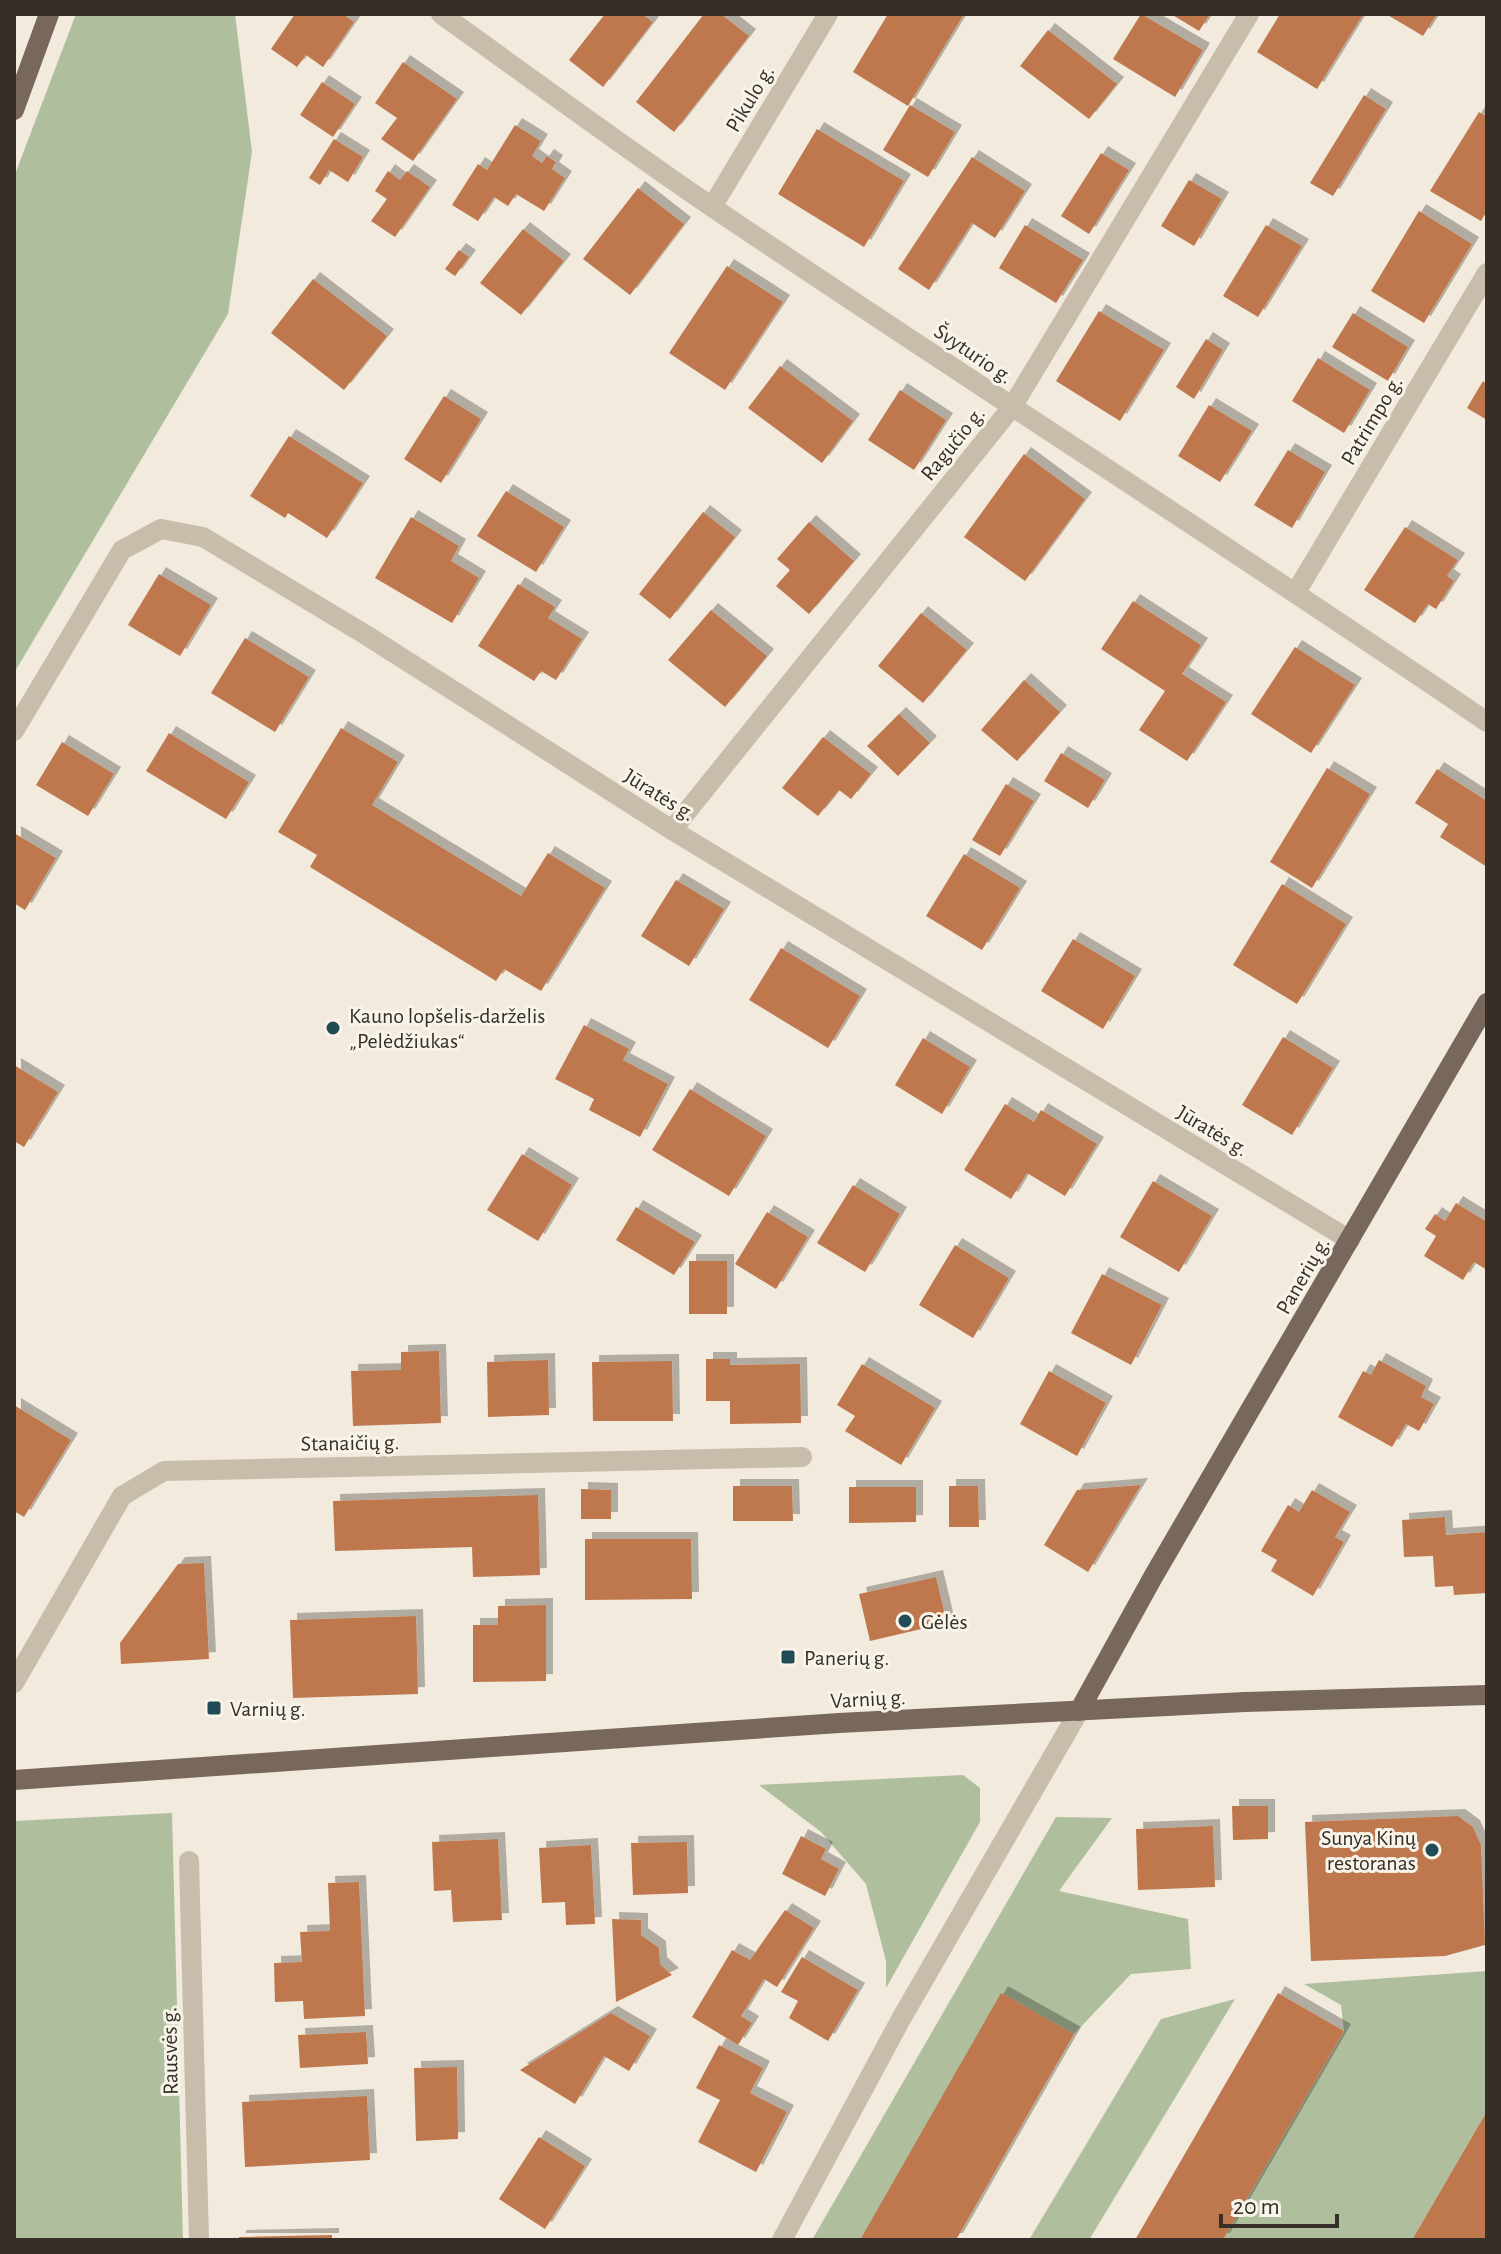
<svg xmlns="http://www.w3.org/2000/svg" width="1501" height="2254" font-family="'Alegreya Sans',sans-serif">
<defs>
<filter id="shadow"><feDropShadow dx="7" dy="-7" stdDeviation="0" flood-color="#0004"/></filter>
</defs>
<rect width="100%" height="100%" fill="#f1eadd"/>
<!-- green -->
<g fill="#afbf9e">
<polygon points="76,14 235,14 252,152 228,314 14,673 14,177"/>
<polygon points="963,1775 980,1788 980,1822 886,1988 886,1961 866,1884 821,1832 759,1785"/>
<polygon points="172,1813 183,2240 14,2240 14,1821"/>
<polygon points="1056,1817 1112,1818 1059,1891 1188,1919 1191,1969 1131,1974 1074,2034 860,2240 812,2240"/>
<polygon points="1487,1971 1487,2111 1412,2240 1223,2240 1344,2031 1341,2005 1304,1984"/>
<polygon points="1235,1999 1089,2240 1029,2240 1161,2019"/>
</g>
<!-- building -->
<g fill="#bf784d" filter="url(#shadow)">
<polygon points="295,14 343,14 354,22 323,67 306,55 297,67 271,49"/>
<polygon points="605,14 642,14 653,22 603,87 569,60"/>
<polygon points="704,14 721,14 749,36 674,132 636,102"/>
<polygon points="888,14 964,14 908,106 853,72"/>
<polygon points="1141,14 1203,50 1175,97 1113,59"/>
<polygon points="1171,14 1210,14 1199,31"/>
<polygon points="1280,14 1362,16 1317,89 1257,52"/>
<polygon points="1386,14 1437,14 1423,36"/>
<polygon points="1048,30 1117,84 1089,119 1020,66"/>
<polygon points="403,62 457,99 413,161 381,139 397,118 375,103"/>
<polygon points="322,82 355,104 333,137 300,115"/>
<polygon points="1364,95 1386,109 1333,196 1310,183"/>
<polygon points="910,105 955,132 928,177 883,150"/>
<polygon points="1479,112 1487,117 1487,211 1481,221 1430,191"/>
<polygon points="515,125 541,141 532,156 542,163 547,156 556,162 552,169 565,178 544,211 516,194 508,206 494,197 478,221 452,205 478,164 487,170"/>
<polygon points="817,129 904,181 864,247 778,194"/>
<polygon points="334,139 363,157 348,182 329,170 320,185 309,178"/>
<polygon points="1101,153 1129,170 1089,234 1061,216"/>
<polygon points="972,157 1025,191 995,238 972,223 929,290 898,269"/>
<polygon points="388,171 400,180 407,171 430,187 395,237 371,221 387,199 375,191"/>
<polygon points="1189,180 1222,199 1194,246 1161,226"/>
<polygon points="638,188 684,224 630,295 583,259"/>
<polygon points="1419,211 1472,244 1424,323 1371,291"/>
<polygon points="1025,225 1083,260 1056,303 999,268"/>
<polygon points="1266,225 1302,246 1258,317 1223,296"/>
<polygon points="523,229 564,261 521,315 480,283"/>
<polygon points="459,250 469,257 455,276 445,269"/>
<polygon points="727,266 783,302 725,390 669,353"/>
<polygon points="313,279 387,336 344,390 271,333"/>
<polygon points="1099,311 1164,350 1120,421 1056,381"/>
<polygon points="1353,313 1408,347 1388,381 1332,347"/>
<polygon points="1206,339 1223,350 1194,399 1176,387"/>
<polygon points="1318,358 1370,390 1344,433 1292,401"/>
<polygon points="780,366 853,421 822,463 748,408"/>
<polygon points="1483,381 1487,384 1487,420 1467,408"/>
<polygon points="900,390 946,420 914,470 868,440"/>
<polygon points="444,396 481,419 441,483 404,459"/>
<polygon points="1209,405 1252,431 1220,482 1178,456"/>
<polygon points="289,436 363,483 327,538 288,513 285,518 250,496"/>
<polygon points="1288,450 1325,472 1292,528 1254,505"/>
<polygon points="1024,454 1085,499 1025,581 964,537"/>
<polygon points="506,491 564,527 536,572 477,536"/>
<polygon points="703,512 735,537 670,619 639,594"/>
<polygon points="411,517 459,546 451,561 479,578 452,623 375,578"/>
<polygon points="809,522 854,561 809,614 776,586 790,570 777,559"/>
<polygon points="1405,527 1458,560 1447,576 1454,581 1436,609 1428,604 1415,623 1364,590"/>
<polygon points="159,574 211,605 180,656 128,625"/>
<polygon points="518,584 555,607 548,618 582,639 556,680 541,671 534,681 478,646"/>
<polygon points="1133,601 1201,645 1182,674 1226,702 1187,761 1139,730 1165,691 1101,649"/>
<polygon points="711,610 767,656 725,707 668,660"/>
<polygon points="921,613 967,650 923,703 878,666"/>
<polygon points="245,638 309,677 275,732 211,693"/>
<polygon points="1295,647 1355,685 1311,753 1251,714"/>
<polygon points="1024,680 1060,712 1017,761 981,730"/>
<polygon points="899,714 930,743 898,776 867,746"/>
<polygon points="341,728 398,762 372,805 521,896 548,853 605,888 541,991 504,969 496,981 310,867 317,855 278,832"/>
<polygon points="169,733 249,782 226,819 146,771"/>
<polygon points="823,737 871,774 851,799 839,790 818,816 782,788"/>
<polygon points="62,742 114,774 88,816 36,785"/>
<polygon points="1061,753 1105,780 1088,808 1044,781"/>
<polygon points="1327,768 1370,794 1312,888 1270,862"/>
<polygon points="1437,769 1487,801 1487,867 1440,837 1448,824 1415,803"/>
<polygon points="1006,784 1034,801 1000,856 972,840"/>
<polygon points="14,833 56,858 25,910 14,903"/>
<polygon points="964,854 1020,888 982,950 926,916"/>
<polygon points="676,880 724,909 689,966 641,936"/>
<polygon points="1282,884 1346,924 1297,1004 1233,965"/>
<polygon points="1073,939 1135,976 1103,1029 1041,991"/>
<polygon points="781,948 860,996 828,1048 749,1000"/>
<polygon points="584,1025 629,1049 623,1060 668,1084 640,1137 589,1110 594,1099 555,1079"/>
<polygon points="1283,1037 1333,1068 1292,1135 1242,1105"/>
<polygon points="923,1038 970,1067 942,1114 895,1085"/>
<polygon points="14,1065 58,1092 24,1147 14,1141"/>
<polygon points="690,1089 766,1136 729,1196 652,1150"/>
<polygon points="1005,1104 1034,1122 1041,1110 1097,1144 1065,1196 1027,1173 1011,1199 964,1170"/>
<polygon points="522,1154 572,1185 538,1241 487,1210"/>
<polygon points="1153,1181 1212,1216 1179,1272 1120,1237"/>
<polygon points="853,1185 900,1214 865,1272 817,1243"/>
<polygon points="1456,1203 1487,1222 1487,1270 1474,1262 1463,1280 1424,1256 1436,1236 1425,1229 1435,1214 1445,1221"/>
<polygon points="636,1207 695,1242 674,1275 616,1240"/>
<polygon points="767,1212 808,1237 776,1289 735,1264"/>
<polygon points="955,1245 1009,1278 973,1338 919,1305"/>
<rect x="689" y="1261" width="38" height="53"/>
<polygon points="1102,1274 1162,1305 1131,1365 1071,1333"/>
<polygon points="439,1351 441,1423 353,1426 351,1371 401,1370 401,1352"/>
<polygon points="706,1359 730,1359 730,1365 800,1364 801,1423 730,1424 730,1401 706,1401"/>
<polygon points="548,1360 549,1415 488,1417 487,1362"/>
<polygon points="1379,1360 1426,1386 1421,1397 1434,1404 1419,1431 1406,1424 1392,1447 1338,1417 1363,1371 1371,1375"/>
<polygon points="672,1361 673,1421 593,1421 592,1362"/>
<polygon points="862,1364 935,1408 901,1465 845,1431 855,1416 837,1405"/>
<polygon points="1049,1371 1106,1403 1077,1456 1020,1424"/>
<polygon points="14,1405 71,1440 24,1517 14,1511"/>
<polygon points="1141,1485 1088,1572 1044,1545 1077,1490"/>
<polygon points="733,1486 792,1486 793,1521 733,1521"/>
<polygon points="949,1486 978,1486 979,1527 949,1527"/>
<polygon points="849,1487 916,1487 916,1522 849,1523"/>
<polygon points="581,1489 611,1490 611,1519 581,1519"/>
<polygon points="1312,1490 1350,1512 1335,1537 1344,1542 1313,1596 1271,1571 1277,1560 1261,1551 1288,1505 1299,1512"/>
<polygon points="538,1495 540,1575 473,1577 472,1547 335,1551 333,1501"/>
<polygon points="1445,1517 1446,1535 1487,1532 1487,1593 1454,1595 1453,1586 1435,1587 1433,1556 1404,1557 1402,1520"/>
<polygon points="585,1539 691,1539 692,1599 585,1600"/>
<polygon points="204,1563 209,1659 121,1664 120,1643 178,1564"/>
<polygon points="936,1577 947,1623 870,1641 859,1594"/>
<polygon points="546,1605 546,1681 473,1682 473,1625 498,1625 498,1606"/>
<polygon points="416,1616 418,1694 293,1698 290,1620"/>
<polygon points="1232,1806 1268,1806 1268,1839 1233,1840"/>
<polygon points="1458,1816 1473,1827 1481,1845 1485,1945 1445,1956 1311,1961 1305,1822"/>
<polygon points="1213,1826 1215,1887 1138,1890 1136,1829"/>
<polygon points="801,1836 826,1849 821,1859 839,1869 825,1896 782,1874"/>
<polygon points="498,1839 502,1920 453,1922 451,1890 434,1891 432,1842"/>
<polygon points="687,1842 688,1893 633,1895 631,1843"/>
<polygon points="591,1845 595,1924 566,1925 565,1902 542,1903 539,1848"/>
<polygon points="359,1882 365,2016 304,2019 303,2001 275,2002 274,1963 302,1962 300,1932 330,1931 328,1883"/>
<polygon points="785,1910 814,1928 777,1987 764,1979 741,2016 752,2023 738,2045 692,2017 732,1950 750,1960"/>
<polygon points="612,1919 641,1920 641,1935 659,1948 660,1964 672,1975 616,2002"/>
<polygon points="802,1957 858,1990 828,2041 789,2018 798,2001 781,1992"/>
<polygon points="1001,1993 1074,2034 1044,2086 956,2240 860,2240"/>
<polygon points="1278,1993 1344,2031 1223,2240 1135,2240"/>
<polygon points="611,2013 650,2036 629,2071 604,2056 575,2104 520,2070"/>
<polygon points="366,2032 368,2064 300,2068 298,2035"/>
<polygon points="719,2045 763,2068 750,2093 787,2112 756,2172 698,2142 720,2100 696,2088"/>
<polygon points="457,2067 458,2139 416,2141 414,2068"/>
<polygon points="367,2096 370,2160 245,2167 242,2102"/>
<polygon points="1487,2111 1487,2240 1412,2240"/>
<polygon points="539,2137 585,2166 545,2229 499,2199"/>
<polygon points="332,2235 332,2240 239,2240 239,2237"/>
</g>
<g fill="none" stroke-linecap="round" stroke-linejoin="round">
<!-- minor -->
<g stroke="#c8bcaa" stroke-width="20">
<path d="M441,14C532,79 622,146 715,209C971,382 1232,548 1487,722"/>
<polyline points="712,207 828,14"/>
<polyline points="1296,592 1487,273"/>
<polyline points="14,731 122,550 161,529 203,537 366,635 672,830 1350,1240"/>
<polyline points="672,830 1012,407 1249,14"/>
<polyline points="14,1683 122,1496 164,1471 802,1457"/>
<polyline points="189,1861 199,2240"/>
<polyline points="782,2240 901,2019 1079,1711"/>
</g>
<!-- major -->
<g stroke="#77685b" stroke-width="20">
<polyline points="14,110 49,14"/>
<polyline points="1079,1711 1153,1577 1487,1003"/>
<polyline points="14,1780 839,1723 1245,1702 1487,1695"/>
</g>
</g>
<!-- markers -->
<g fill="#214b55" stroke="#f9f4e9" stroke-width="3">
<circle cx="333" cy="1028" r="8"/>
<circle cx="905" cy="1621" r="8"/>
<rect x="780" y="1649" width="16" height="16" rx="4"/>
<rect x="206" y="1700" width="16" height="16" rx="4"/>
<circle cx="1432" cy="1850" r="8"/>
</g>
<g text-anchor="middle" stroke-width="6" stroke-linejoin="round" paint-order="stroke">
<!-- street labels -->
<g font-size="22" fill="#362f29" stroke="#f9f4e9">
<text transform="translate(749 98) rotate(-59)" y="8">Pikulo g.</text>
<text transform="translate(974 353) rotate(34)" y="8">Švyturio g.</text>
<text transform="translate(1371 420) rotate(-59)" y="8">Patrimpo g.</text>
<text transform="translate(952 443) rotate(-51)" y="8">Ragučio g.</text>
<text transform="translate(660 794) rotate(32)" y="8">Jūratės g.</text>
<text transform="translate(1213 1130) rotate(31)" y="8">Jūratės g.</text>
<text transform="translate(1302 1275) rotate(-60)" y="8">Panerių g.</text>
<text transform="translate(350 1442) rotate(-1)" y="8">Stanaičių g.</text>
<text transform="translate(868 1698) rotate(-3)" y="8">Varnių g.</text>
<text transform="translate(169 2051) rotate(-91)" y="8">Rausvės g.</text>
</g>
<!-- poi labels -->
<g font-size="22" fill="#362f29" stroke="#f9f4e9" text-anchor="start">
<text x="349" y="1023">Kauno lopšelis-darželis<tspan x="349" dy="25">„Pelėdžiukas“</tspan></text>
<text x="921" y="1629">Gėlės</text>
<text x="804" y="1665">Panerių g.</text>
<text x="230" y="1716">Varnių g.</text>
<text x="1416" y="1845" text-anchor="end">Sunya Kinų<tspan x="1416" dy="25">restoranas</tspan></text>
</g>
</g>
<!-- border -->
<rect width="1501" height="2254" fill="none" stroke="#362f29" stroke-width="32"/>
<!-- scale -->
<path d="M1221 2214v12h116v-12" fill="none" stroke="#362f29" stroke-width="4"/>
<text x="1233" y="2214" font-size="24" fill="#362f29" stroke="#f9f4e9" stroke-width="6" paint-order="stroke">20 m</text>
</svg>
